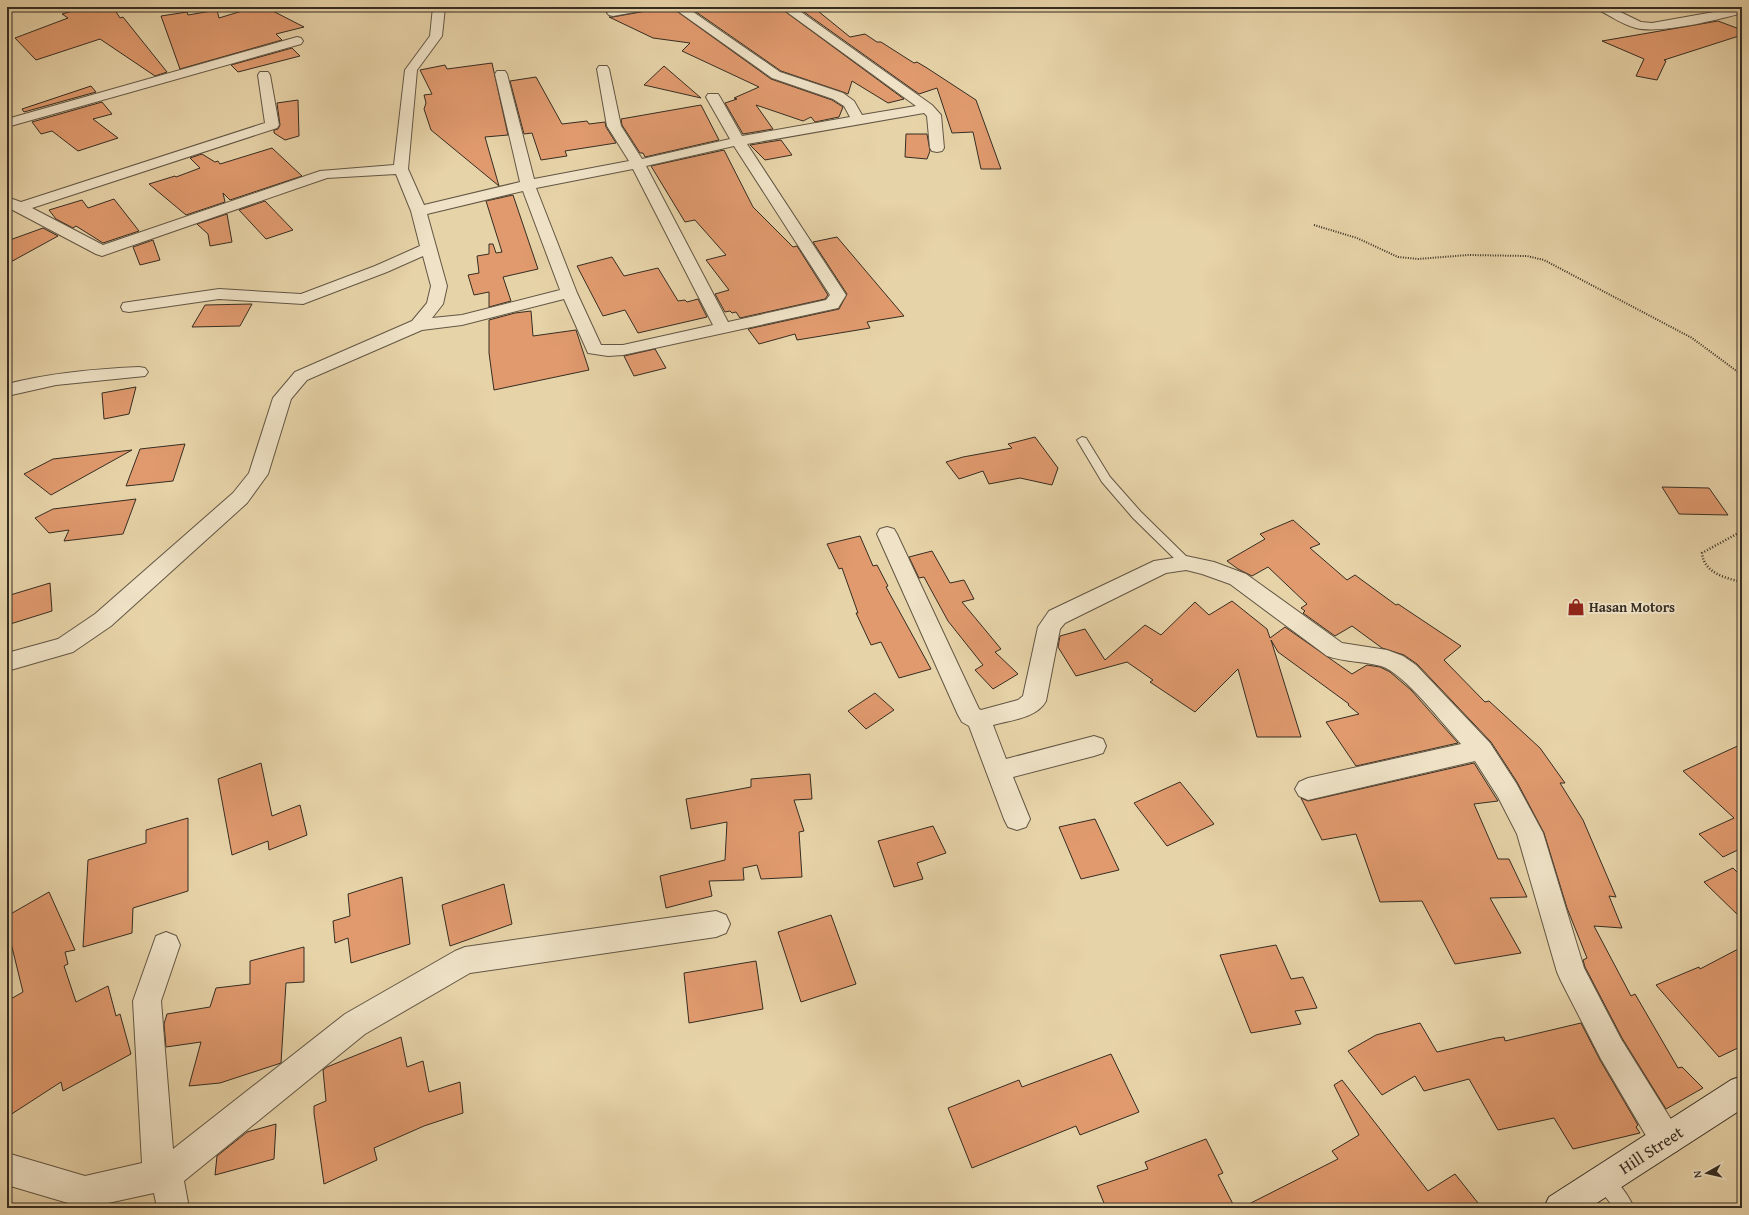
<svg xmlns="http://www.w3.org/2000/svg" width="1749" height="1215" font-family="'Gentium Book Plus',serif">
<rect width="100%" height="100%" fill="#e7d3a8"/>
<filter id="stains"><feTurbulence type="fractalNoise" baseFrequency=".005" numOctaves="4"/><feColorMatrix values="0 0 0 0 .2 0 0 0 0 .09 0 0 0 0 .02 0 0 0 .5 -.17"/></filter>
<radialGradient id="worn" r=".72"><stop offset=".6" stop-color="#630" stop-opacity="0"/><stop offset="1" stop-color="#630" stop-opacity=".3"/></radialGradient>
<!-- building -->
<g fill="#e09a6e" stroke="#352d22">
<polygon points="86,7 113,7 120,18 123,17 167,72 155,76 100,39 36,60 15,38 68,18 62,14"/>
<polygon points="255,7 265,7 304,27 276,34 282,40 180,69 161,16 187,12 188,15 217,10 219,18"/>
<polygon points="663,7 671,7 771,79 832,100 843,107 839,117 815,122 811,117 803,121 756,105 773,129 743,134 725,103 737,99 734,98 759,87 682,51 690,43 653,38 609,17 613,17 646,11"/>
<polygon points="689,7 779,7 904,99 888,103 852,81 848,94 843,92 781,71"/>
<polygon points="797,7 813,7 850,37 865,34 877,42 881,42 914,63 917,62 927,68 976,100 1001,169 981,169 973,132 952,133 937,88 919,94"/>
<polygon points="1718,21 1742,30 1742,35 1664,60 1666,61 1657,80 1636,76 1644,59 1602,41"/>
<polygon points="292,48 300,56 238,72 231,65"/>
<polygon points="492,63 508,135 485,137 499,186 431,130 424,109 426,103 424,95 432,94 420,70 445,65 447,69"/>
<polygon points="664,66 701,98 644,85"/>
<polygon points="536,77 562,124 587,121 589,124 605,122 606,127 616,143 565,151 567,156 541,160 532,133 524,134 510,81"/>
<polygon points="91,86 96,92 24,112 22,109"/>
<polygon points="298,100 299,136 285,140 274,133 274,130 278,129 280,125 277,103"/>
<polygon points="102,102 112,114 93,119 118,138 78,151 52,131 41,134 32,122"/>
<polygon points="701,105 719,140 645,157 643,153 640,153 622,125 621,119"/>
<polygon points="906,134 927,134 930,151 927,159 905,157"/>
<polygon points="781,140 792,155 765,160 750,145"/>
<polygon points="272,148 302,176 230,200 223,193 225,202 186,215 149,184 175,176 176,177 200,168 190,158 202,154 215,162 218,161 220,164"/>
<polygon points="724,150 753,207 793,247 797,246 828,295 825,299 740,318 736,312 732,313 730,311 725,312 715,294 729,290 706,260 726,255 695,220 685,222 651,166"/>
<polygon points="513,195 538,269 503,277 511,301 489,307 489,292 474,295 468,275 479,273 477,256 489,254 489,244 493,244 496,253 502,252 486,201"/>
<polygon points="114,199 139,231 103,243 76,226 73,228 56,219 49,210 82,200 88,208"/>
<polygon points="265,201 293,230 266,239 239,210"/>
<polygon points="227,214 232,242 210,246 208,234 197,224"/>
<polygon points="43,228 58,236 7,264 7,241"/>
<polygon points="837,237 904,316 867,322 870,328 797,340 795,334 759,344 748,329 839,309 847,294 813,242"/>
<polygon points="153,240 160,260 140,265 133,247"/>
<polygon points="612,257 624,276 658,268 678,301 685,300 687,302 698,299 707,317 638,333 625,310 603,316 577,266"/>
<polygon points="252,304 240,326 192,327 205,305"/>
<polygon points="531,311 533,336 576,330 589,370 494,390 489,353 489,320 515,313"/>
<polygon points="655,349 666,368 634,376 624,356"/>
<polygon points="136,387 129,414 104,419 102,393"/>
<polygon points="1035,437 1058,468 1052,485 1020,478 989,484 983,471 959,479 946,462 963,457 1012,448 1008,444"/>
<polygon points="185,444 173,481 126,486 140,449"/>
<polygon points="132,450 51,495 24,474 53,459"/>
<polygon points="1662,487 1709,488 1728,515 1679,514"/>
<polygon points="136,499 123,534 64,541 69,530 49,533 35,518 53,509"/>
<polygon points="1293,520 1320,544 1310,548 1347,580 1355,575 1396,605 1398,604 1461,646 1444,660 1485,702 1489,701 1540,748 1565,783 1560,783 1583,820 1616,897 1609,896 1622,928 1594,926 1631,996 1635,994 1678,1068 1682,1067 1703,1088 1666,1109 1622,1038 1585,967 1583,960 1587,958 1567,908 1544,833 1517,782 1491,742 1417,664 1404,655 1382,648 1352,626 1335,636 1303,613 1305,611 1301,608 1307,604 1268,567 1252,576 1238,569 1227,561 1265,539 1260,534"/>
<polygon points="860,536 873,566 877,565 888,586 886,587 931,669 899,678 881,642 871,645 856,613 858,613 842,568 839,569 827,544"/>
<polygon points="932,551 950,583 964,580 974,599 962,602 1001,649 995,652 1018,674 993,689 975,670 983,665 948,621 924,577 919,578 909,557"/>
<polygon points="50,583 52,611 7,625 7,596"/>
<polygon points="1232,601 1267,629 1270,638 1285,627 1352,674 1367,665 1380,667 1390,672 1411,690 1458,743 1356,766 1326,722 1359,714 1348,705 1349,704 1278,652 1271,640 1301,737 1257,737 1238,669 1195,712 1150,682 1153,680 1127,662 1076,676 1058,647 1060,636 1085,629 1105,660 1145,625 1161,635 1195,602 1209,615"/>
<polygon points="875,693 894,710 866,729 848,711"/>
<polygon points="1742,744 1742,848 1723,857 1699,834 1734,818 1683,771"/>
<polygon points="261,763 272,816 300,805 307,835 269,850 268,841 232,855 218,779"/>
<polygon points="1474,763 1498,801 1474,804 1498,859 1509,859 1527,897 1490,898 1521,953 1455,964 1422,901 1380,902 1356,834 1322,840 1301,798 1308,801"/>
<polygon points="810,774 812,799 794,800 804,831 799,832 802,877 761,879 757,865 743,868 744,880 709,881 712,896 666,908 660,876 725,860 727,822 691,829 686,799 751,787 751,779"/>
<polygon points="1180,782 1214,824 1167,846 1134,803"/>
<polygon points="188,818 188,891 133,908 132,933 83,947 88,860 146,843 146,830"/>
<polygon points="1095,819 1119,870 1081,879 1059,827"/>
<polygon points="933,826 946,853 917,863 923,879 894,887 878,841"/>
<polygon points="1733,868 1742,877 1742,919 1704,882"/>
<polygon points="402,877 410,944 351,963 348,938 335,943 333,921 350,916 348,894"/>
<polygon points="504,884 512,924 450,946 442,905"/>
<polygon points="49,892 75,950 65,952 68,964 64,966 76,1002 108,986 116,1016 120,1014 131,1054 63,1091 61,1082 7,1117 7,1001 23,992 10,939 7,941 7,916"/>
<polygon points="831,915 856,984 801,1002 778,932"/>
<polygon points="1276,945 1291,979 1303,977 1317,1008 1295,1011 1301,1024 1251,1033 1220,955"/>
<polygon points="304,947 304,982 286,983 281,1063 220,1083 189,1086 201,1042 166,1047 164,1024 167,1014 210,1007 216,988 250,984 250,961"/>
<polygon points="1742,947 1742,1046 1719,1057 1656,985 1699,967 1700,969"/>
<polygon points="756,961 763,1009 689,1023 684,973"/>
<polygon points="1420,1023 1437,1052 1496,1038 1504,1037 1505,1041 1581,1023 1600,1060 1638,1125 1636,1127 1640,1133 1573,1149 1554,1118 1498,1130 1469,1079 1424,1091 1415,1076 1382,1095 1348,1051 1376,1035"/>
<polygon points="401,1037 407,1067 423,1061 429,1092 460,1082 463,1113 424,1126 374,1148 377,1160 324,1184 314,1113 314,1106 326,1101 323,1070 327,1067"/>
<polygon points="1111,1054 1139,1112 1080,1135 1076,1126 972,1168 948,1108 1019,1080 1022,1087"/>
<polygon points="1342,1080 1428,1191 1455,1174 1482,1208 1241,1208 1338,1159 1332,1151 1359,1135 1334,1085"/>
<polygon points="276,1124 274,1159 215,1175 217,1156 247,1132"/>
<polygon points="1206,1139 1223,1173 1218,1175 1235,1208 1106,1208 1097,1186 1148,1169 1145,1162"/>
</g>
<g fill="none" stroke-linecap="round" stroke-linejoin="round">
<!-- lane casing -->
<g stroke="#625644" stroke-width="2">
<g id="lane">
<polygon points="1082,437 1086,438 1110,477 1141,512 1190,560 1192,563 1190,566 1182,566 1133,518 1102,482 1077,440"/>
<path d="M1604,1172C1616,1177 1629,1196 1634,1208H1614L1598,1187L1595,1181L1598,1175Z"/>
</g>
</g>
<!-- street casing -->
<g stroke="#625644" stroke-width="2">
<g id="street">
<path d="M433,7H445L442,36L417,70L408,169L424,205L520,182L495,74L497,71H505L507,74L534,179L629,161L607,126L597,69L599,66H607L609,69L621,126L642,159L730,139L706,97L708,94H718L720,97L742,136L850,117L844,106L833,99L772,78L672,7H686L780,72L843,93L854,101L862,115L916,106L780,7H794L932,105L941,115L944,148L942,151L937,152L932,151L930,148L927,116L924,113L747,144L846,295L838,308L623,355L608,356L588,353L564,299L462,325L422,330L307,380L291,399L268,474L247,503L111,626L73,652L7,671V653L58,639L95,614L233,493L249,473L273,398L295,372L412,321L427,303L431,286L423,256L387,272L303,304L219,299L129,312L123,311L121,307L123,303L129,302L219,289L301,294L375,266L420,246L411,211L396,174L327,178L102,256L96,254L7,207V197L21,202L265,123L258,75L260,72H268L270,75L279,125L277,128L32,208L103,245L320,171L394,165L405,70L430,36ZM734,146L830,295L826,300L728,322L646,166ZM633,169L713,325L623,345H601L577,293L536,188ZM523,191L560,290L462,315L432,318L443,304L447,286L427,214Z"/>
<polygon points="627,7 652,7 650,9 646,10 613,16 609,15 607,13 609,11"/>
<path d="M1595,7H1610L1641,22L1652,23L1742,7V13C1717,20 1660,34 1636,28C1623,25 1609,15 1597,9Z"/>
<polygon points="297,37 301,38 303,41 301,44 7,127 7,119"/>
<path d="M139,367L145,368L148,372L145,376L56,385L7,396V384C50,373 94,369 139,367Z"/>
<path d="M887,527L894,529L897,534L979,709L981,710L1018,700L1023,696L1038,627L1049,611L1154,561L1186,556L1214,562L1246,574L1342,643L1387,650L1403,656L1416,665L1490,743L1516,783L1543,833L1584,968L1621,1039L1677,1129L1682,1140L1677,1151L1666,1156L1655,1151L1601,1059L1561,981L1557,972L1517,834L1498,797L1475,761L1308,800L1299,796L1295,789L1299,782L1308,778L1461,744C1444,725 1404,673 1381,666C1363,661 1345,662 1327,656L1230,584L1202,574L1186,570L1166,573L1065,623L1060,629L1046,701C1037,718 1011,720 993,725L1006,759L1094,736L1103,739L1106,746L1103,753L1094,756L1013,777L1030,819L1026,827L1017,830L1008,827L1004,819L969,726L962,722L958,715L877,534L880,529Z"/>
<polygon points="716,911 726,915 730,924 726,933 716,937 470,973 365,1034 184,1181 189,1208 157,1208 154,1193 85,1208 7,1185 7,1153 85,1176 142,1163 133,1001 156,936 166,932 176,936 180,945 161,1001 173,1149 345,1014 455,951 465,947"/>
</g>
</g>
<!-- secondary casing -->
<g stroke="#352d22" stroke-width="2">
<polygon id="secondary" points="1742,1076 1742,1109 1589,1208 1544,1208 1549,1197 1731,1080"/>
</g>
<!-- path-far1 -->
<polyline stroke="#352d22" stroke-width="2" stroke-dasharray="1 1.5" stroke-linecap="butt" points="1314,225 1357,238 1398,257 1418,259 1468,255 1527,256 1544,260 1692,338 1742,375"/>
<!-- path -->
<path stroke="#352d22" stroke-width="2.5" stroke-dasharray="1 2" stroke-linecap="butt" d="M1742,531L1702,553C1704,573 1725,578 1742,582"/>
<!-- lane -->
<use href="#lane" fill="#efe2c6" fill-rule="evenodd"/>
<!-- street -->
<use href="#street" fill="#efe2c6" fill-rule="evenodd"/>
<!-- secondary -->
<use href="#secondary" fill="#efe2c6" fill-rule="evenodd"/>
</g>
<!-- icons -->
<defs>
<g id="shop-bare" transform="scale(1.38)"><path d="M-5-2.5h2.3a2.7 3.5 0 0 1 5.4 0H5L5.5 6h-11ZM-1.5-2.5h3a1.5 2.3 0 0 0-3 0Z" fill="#8f2418" stroke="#efe2c6" stroke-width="2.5" paint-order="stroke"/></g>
</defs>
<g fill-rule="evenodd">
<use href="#shop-bare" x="1576" y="607"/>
</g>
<g text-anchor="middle" stroke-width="4" stroke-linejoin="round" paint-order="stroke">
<!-- poi labels -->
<g font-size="14" font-weight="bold" fill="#352d22" stroke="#efe2c6" text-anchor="start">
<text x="1589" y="612">Hasan Motors</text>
</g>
<!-- near-street labels -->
<g font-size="17" fill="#352d22" stroke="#efe2c6">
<text transform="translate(1651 1150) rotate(-33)" y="6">Hill Street</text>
</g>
</g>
<!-- margin -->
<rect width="1749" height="1215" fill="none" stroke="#e7d3a8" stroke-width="24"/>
<rect x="8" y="8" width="1733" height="1199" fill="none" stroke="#352d22" stroke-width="2"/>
<rect x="12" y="12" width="1725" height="1191" fill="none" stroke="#352d22"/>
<!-- north arrow -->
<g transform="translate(1707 1173) rotate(262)" stroke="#efe2c6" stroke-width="3" paint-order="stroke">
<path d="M0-3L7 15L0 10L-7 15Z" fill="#352d22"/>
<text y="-6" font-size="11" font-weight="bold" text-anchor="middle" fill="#352d22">N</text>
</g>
<rect width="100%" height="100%" filter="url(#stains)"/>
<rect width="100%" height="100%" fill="url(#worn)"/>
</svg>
